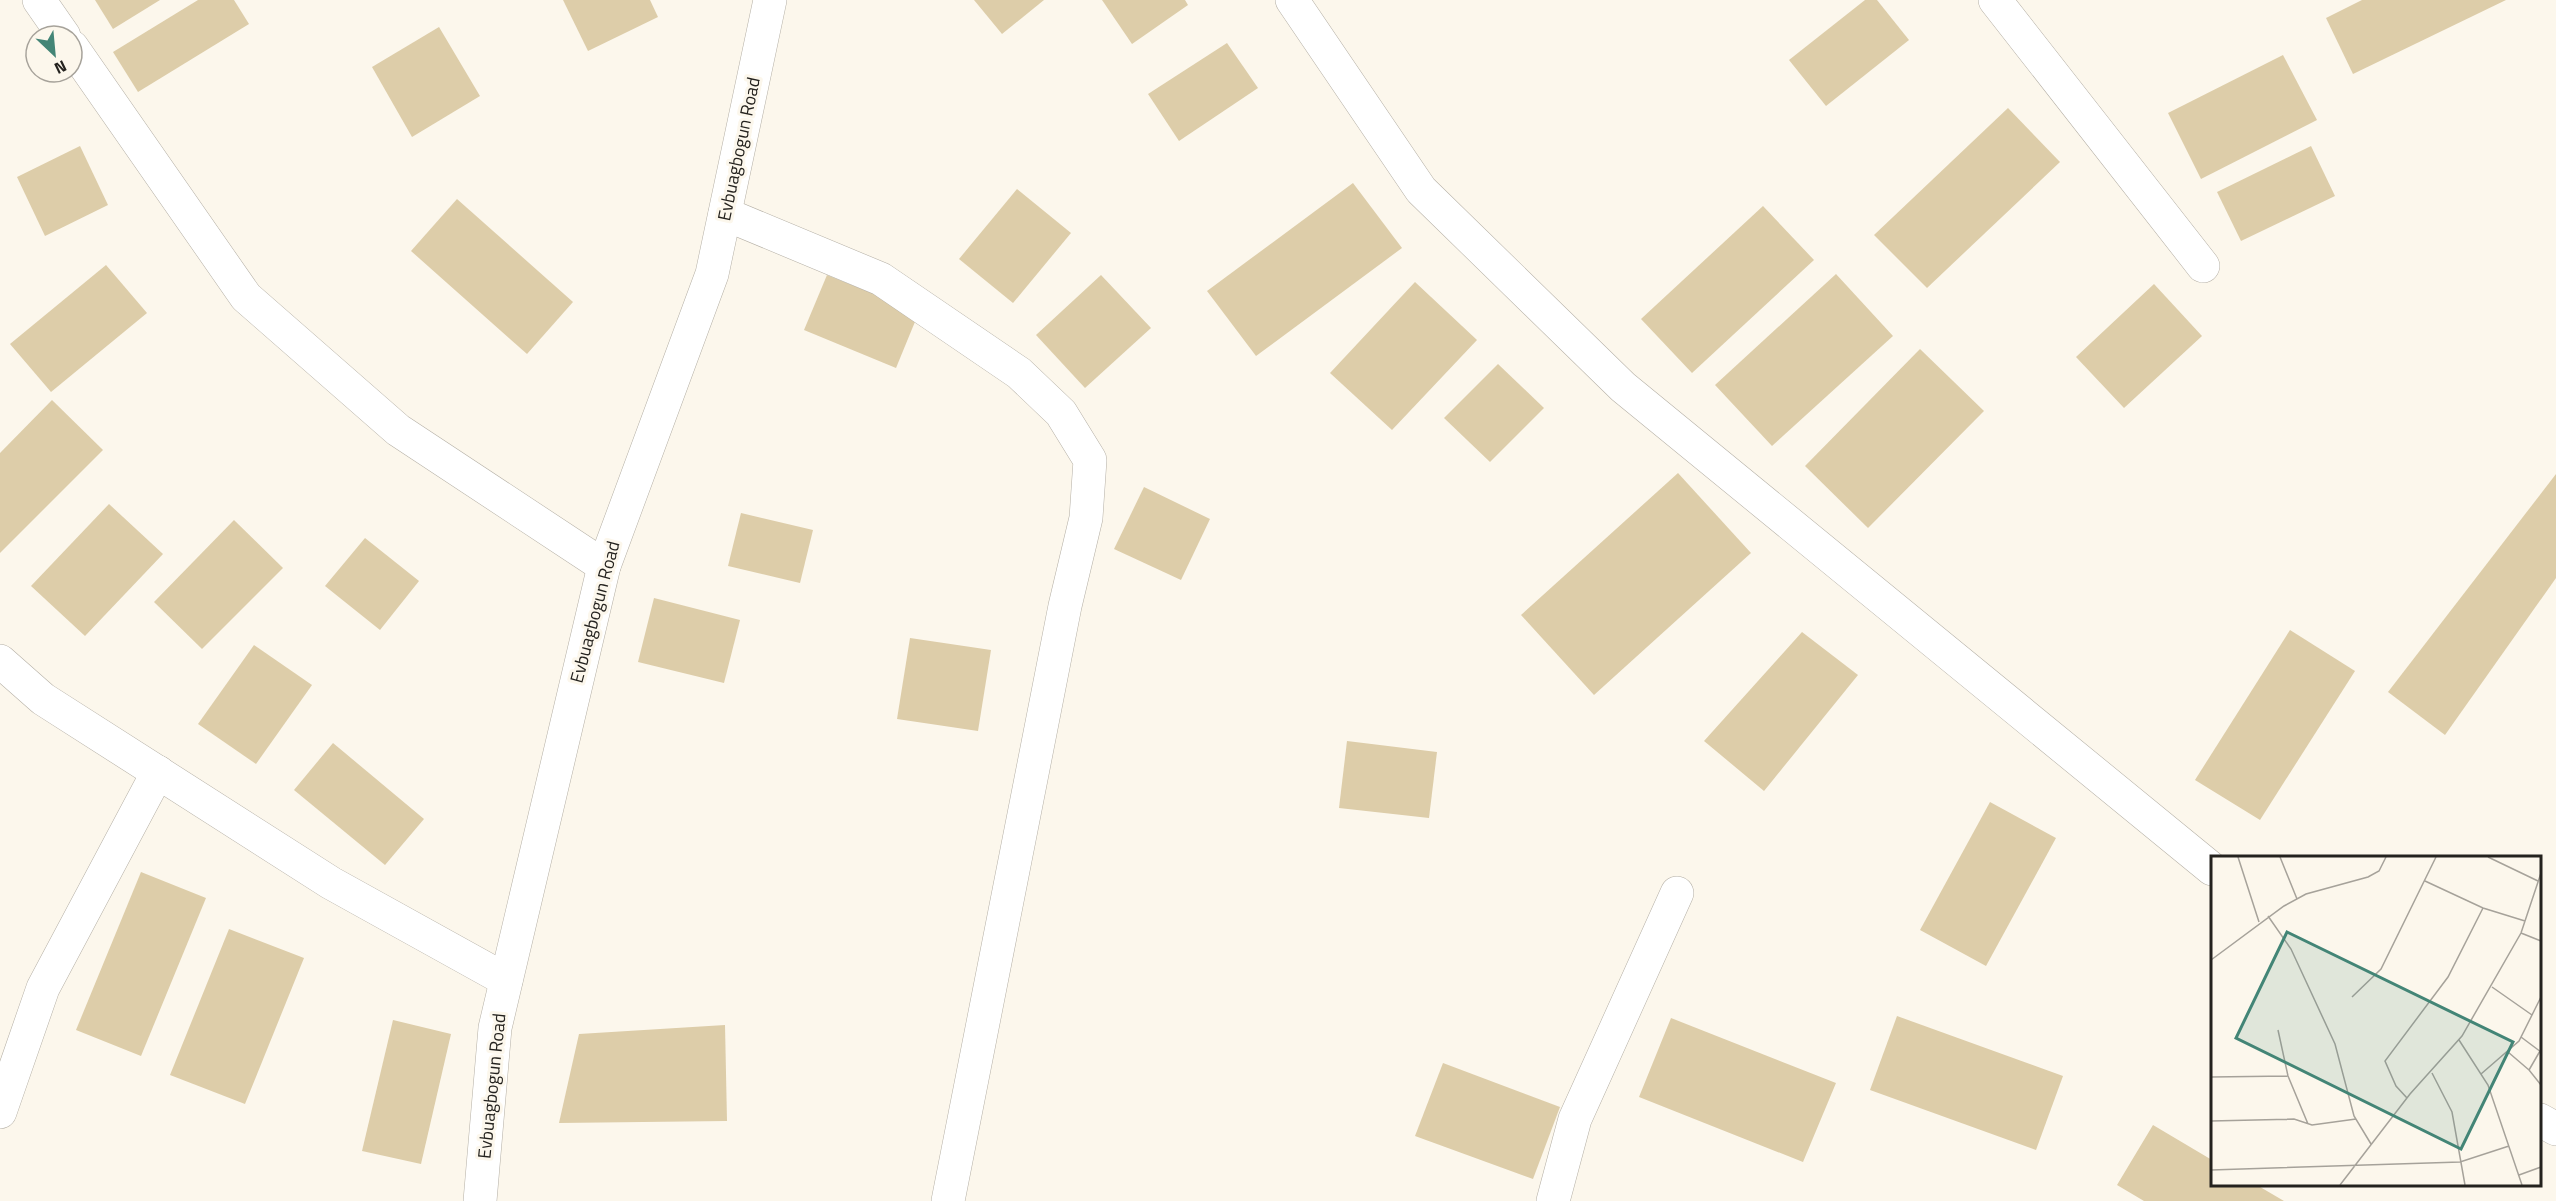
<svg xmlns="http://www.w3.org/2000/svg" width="2556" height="1201" font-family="'Titillium Web',sans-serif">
<rect width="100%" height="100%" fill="#fcf7ec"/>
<!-- building -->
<g fill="#ddcda9">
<polygon points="95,0 160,0 113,29"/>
<polygon points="198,0 234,0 249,24 138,92 113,52"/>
<polygon points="563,0 650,0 658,17 588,51"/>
<polygon points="974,0 1044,0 1002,34"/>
<polygon points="1102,0 1185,0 1188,5 1132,44"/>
<polygon points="1865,0 1877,0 1909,40 1826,106 1789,60"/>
<polygon points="2362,0 2506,0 2353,74 2326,18"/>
<polygon points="439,27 480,96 412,137 372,67"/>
<polygon points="1227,43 1258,88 1179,141 1148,94"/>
<polygon points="2283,55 2317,120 2201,179 2168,113"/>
<polygon points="2008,108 2060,162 1927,288 1874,235"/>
<polygon points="80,146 108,205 45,236 17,177"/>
<polygon points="2311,146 2335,196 2241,241 2217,192"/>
<polygon points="1353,183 1402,248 1256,356 1207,291"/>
<polygon points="1017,189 1071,233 1013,303 959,259"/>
<polygon points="457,199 573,302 527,354 411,251"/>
<polygon points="1763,206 1814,260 1692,373 1641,319"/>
<polygon points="106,265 147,313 51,392 10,344"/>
<polygon points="1836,274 1893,336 1772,446 1715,385"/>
<polygon points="827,275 919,312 896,368 804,330"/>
<polygon points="1101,275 1151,328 1085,388 1036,335"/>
<polygon points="1415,282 1477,340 1392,430 1330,373"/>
<polygon points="2154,284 2202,336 2124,408 2076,357"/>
<polygon points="1920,349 1984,411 1868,528 1805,466"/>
<polygon points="1498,364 1544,408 1490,462 1444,418"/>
<polygon points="52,400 103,450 0,553 0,453"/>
<polygon points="1678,473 1751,553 1594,695 1521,615"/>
<polygon points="2556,474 2556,578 2445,735 2388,692"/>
<polygon points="1144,487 1210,519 1181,580 1114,549"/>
<polygon points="109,504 163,554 85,636 31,586"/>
<polygon points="741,513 813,530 800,583 728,566"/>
<polygon points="234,520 283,568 202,649 154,602"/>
<polygon points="365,538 419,581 380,630 325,586"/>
<polygon points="654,598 740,620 724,683 638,662"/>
<polygon points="2290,630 2355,671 2260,820 2195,780"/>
<polygon points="1802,632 1858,675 1764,791 1704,741"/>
<polygon points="910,638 991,650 978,731 897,719"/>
<polygon points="254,645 312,685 256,764 198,724"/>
<polygon points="1347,741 1437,752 1429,818 1339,808"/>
<polygon points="333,743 424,819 385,865 294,790"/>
<polygon points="1990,802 2056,838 1986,966 1920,930"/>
<polygon points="141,872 206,898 141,1056 76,1030"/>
<polygon points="229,929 304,958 245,1104 170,1075"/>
<polygon points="1897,1016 2063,1076 2036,1150 1870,1090"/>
<polygon points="1671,1018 1836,1083 1803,1162 1639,1097"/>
<polygon points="393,1020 451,1034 421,1164 362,1151"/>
<polygon points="725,1025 727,1121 559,1123 579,1034"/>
<polygon points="1443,1063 1560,1107 1533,1179 1415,1136"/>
<polygon points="2153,1125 2212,1160 2212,1184 2255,1184 2284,1201 2144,1201 2117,1185"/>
</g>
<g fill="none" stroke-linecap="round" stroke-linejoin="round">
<!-- minor casing -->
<g stroke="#b4afa5" stroke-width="34">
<g id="minor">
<polyline points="39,0 64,36"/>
<polyline points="1292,0 1421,190 1623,387 2212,869"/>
<polyline points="1995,0 2203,266"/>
<polyline points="72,47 246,297 398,430 604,566"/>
<polyline points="725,214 881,279 1019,373 1061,413 1090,460 1086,518 1065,606 948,1201"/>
<polyline points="0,661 43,699 331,883 506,980"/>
<polyline points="0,1112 43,988 158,772"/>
<polyline points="2540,1120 2556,1129"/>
<polyline points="480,1201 495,1028 604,566 712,274 770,0"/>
<polyline points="1553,1201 1575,1119 1677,893"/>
</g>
</g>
<!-- minor -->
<use href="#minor" stroke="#fff" stroke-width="33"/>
</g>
<g text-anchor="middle" stroke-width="6" stroke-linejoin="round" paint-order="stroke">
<!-- street labels -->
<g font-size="18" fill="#24221e" stroke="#fcf7ec">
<text transform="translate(739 149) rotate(-78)" y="6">Evbuagbogun Road</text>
<text transform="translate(595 612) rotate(-75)" y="6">Evbuagbogun Road</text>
<text transform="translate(492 1086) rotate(-84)" y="6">Evbuagbogun Road</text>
</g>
</g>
<!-- overview -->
<g transform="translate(2211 856)">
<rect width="330" height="330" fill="#fcf7ec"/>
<path fill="none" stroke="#a6a29a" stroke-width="1.5" d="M27,1L48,66M69,1L86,43M277,1L327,25M214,25L272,52L314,65M57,60L80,93L124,188L143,260L160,288M310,77L330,85M0,104L73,50L95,38L157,21L168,15L175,1M281,131L321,159M141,141L170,113L225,1M67,174L77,220L97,268M310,181L330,196M248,184L277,229L311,329M329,195L318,214L330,229M297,196L318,214M221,217L241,256L254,329M270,218L308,185L330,141M0,221L77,220M196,242L185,230L174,205L237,121L272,52M0,265L83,263L101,269L145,263M0,314L249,306L298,290M308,319L330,311M129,329L199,238L251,180L310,77L330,17"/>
<path fill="#438576" fill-opacity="0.15" stroke="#438576" stroke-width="3" d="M76,76L302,186L250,293L25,182Z"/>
<rect width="330" height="330" fill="none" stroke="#24221e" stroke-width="3"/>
</g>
<!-- north arrow -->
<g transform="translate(54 54) rotate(154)"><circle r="28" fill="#fcf7ec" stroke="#a6a29a" stroke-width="1.5"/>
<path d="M0-4.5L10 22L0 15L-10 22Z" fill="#438576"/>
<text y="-9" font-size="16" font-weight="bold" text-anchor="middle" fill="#24221e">N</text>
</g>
</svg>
